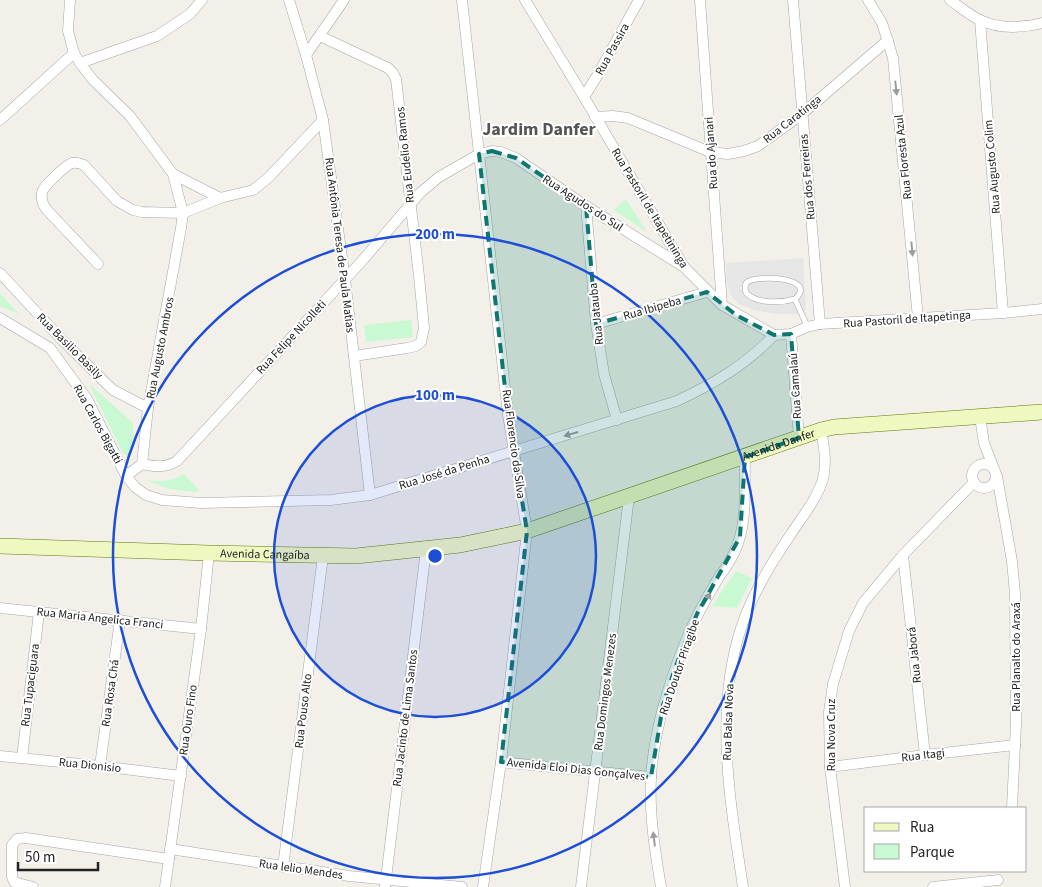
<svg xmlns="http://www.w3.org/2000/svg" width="1042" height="887" font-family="'Source Sans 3',sans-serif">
<rect width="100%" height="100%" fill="#f2f0e9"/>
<!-- park -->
<g fill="#c9f9d2">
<polygon points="626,199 647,232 614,210"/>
<polygon points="0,293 19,314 0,306"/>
<polygon points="411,320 413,337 366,342 364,325"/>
<polygon points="89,384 133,423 133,448 127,456 123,453"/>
<path d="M184,474L199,490L197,492L169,489L146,480C159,482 173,482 184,474Z"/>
<polygon points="736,571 752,578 737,608 712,606"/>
</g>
<!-- parking -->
<polygon fill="#e6e6e6" points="803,258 806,310 797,314 776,314 754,310 738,304 731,295 727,284 726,263"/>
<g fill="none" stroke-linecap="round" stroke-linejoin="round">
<!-- lane casing -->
<g stroke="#a6a6a6" stroke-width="6">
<path id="lane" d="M795,299C781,303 757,304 746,293L745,288L746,283C756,274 819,277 795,299L807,326"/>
</g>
<!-- street casing -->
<g stroke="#a6a6a6" stroke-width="11">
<g id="street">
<polyline points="70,0 68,31 74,53 80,63 93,80 130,116 173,174 220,198 253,190 268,178 323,120"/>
<polyline points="289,0 306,55 323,120 345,279 370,495"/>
<polyline points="462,0 508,415 527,531 501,762 483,887"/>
<polyline points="525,0 584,97 684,267 722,305 774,335"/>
<polyline points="700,0 722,305"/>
<polyline points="793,0 820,324"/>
<polyline points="868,0 882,23 893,58 918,318"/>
<path d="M950,0C959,6 969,15 980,20C999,29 1022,28 1042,23"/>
<polyline points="980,20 1003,313"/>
<polyline points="320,36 388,68 393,73 396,79 419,276 424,328 421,342 416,346 407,348 354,356"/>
<polyline points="306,55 344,0"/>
<polyline points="80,63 157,36 190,14 202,0"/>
<polyline points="584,97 597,76 639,0"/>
<polyline points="595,117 613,116 628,118 710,152 728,154 744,151 758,146 802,114 888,40"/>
<polyline points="0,120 74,53"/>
<polyline points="586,206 596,324 604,374 617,420"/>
<path d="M98,264L46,209C42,203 40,197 43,190C46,184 66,165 72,163C77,162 80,163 84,165L117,201L133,210L142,212L183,213L220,198"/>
<polyline points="0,273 62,340 113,390 148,408"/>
<path d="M0,318L50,348L87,399L126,476L135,487L146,495L162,500L201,503L331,500L370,495L677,401C713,384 746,365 774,335"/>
<polyline points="596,324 707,292"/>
<polyline points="791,334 799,438"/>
<polyline points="774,335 791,334 807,327 820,324 1003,313 1042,309"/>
<polyline points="980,417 984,443 994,469"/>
<path d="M142,464C156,467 165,468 177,461L362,261L420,193L439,177L479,154L492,151L501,152L516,158L586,206L684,267"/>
<circle cx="984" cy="476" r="12"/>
<polyline points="126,476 142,464 148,408 181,228 183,213 173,174"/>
<polyline points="997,476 1012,561 1015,594 1016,724 1012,808"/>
<polyline points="903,555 925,755"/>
<polyline points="0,608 201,629"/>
<polyline points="0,756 100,766 181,776"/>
<polyline points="22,758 39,612"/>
<polyline points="501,762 651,777"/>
<polyline points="100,766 120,620"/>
<polyline points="830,767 925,755 1015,745"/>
<polyline points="170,849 349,876 462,887"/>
<polyline points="283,867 323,556"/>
<polyline points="33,887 14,882 12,877 12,845 17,839 26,838 169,859"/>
<polyline points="165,887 201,629 209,553"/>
<polyline points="385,887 426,549"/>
<polyline points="581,887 629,497"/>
<path d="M661,887C655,851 649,814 651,777C654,729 669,682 687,638C696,616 707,597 719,577C725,569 731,560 735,551C748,523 744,487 745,457"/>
<path d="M743,887C730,802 714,712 741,628C752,594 771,563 791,534C802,517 817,499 823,479C827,463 824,446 821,430"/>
<polyline points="845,887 830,767 829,712 833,684 849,631 863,603 903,555 974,482"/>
<polyline points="933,887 998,880"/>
</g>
</g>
<!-- secondary casing -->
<g stroke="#617908" stroke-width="16">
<g id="secondary">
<path id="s1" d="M0,546L209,553L356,556L460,545L527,531L821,430L834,427L1042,412"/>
</g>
</g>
<!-- lane -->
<use href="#lane" stroke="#fff" stroke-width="5"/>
<!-- street -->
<use href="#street" stroke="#fff" stroke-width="10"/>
<!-- secondary -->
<use href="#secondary" stroke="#f0f8c1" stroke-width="15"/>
</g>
<!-- one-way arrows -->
<defs><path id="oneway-solid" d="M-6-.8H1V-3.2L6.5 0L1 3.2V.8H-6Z" transform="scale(1.25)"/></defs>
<g fill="#9c9c9c">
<use href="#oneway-solid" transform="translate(896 88) rotate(84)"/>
<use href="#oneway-solid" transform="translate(912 249) rotate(85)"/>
<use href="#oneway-solid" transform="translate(571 434) rotate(164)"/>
<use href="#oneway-solid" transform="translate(707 599) rotate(-59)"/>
<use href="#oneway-solid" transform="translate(654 839) rotate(-97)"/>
</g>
<!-- marked area -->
<path fill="#0f766e" fill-opacity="0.2" stroke="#0f766e" stroke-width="4" stroke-dasharray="10 6" stroke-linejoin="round" d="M492,151L516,158L586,206L596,324L707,292L736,315L774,335L791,334L799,438L745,457L740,537L697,614L675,668L663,705L651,777L501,762L527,531L508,415L479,154Z"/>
<!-- distance rings -->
<circle cx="435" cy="556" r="161" fill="#1d4ed8" fill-opacity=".12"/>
<g fill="none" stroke="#1d4ed8" stroke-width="2.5">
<circle cx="435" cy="556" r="161"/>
<circle cx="435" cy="556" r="322"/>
</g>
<g text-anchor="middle" stroke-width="4" stroke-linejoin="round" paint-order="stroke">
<!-- street labels -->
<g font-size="12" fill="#222" stroke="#fff">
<text transform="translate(612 49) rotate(-61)" y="4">Rua Passira</text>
<text transform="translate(792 119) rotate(-38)" y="4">Rua Caratinga</text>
<text transform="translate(711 153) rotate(-94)" y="4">Rua do Ajanari</text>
<text transform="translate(405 155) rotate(-96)" y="4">Rua Eudelio Ramos</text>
<text transform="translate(903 157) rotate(-96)" y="4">Rua Floresta Azul</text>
<text transform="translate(992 167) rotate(-95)" y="4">Rua Augusto Colim</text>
<text transform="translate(807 177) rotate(-95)" y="4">Rua dos Ferreiras</text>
<text transform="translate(583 203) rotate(33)" y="4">Rua Agudos do Sul</text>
<text transform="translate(650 208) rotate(59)" y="4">Rua Pastoril de Itapetininga</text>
<text transform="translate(340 245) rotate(83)" y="4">Rua Antônia Teresa de Paula Matias</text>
<text transform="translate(652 308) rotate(-16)" y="4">Rua Ibipeba</text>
<text transform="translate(596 314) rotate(-96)" y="4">Rua Jatauba</text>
<text transform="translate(907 319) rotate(-4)" y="4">Rua Pastoril de Itapetinga</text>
<text transform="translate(291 337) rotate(-47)" y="4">Rua Felipe Nicolleti</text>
<text transform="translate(70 346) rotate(45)" y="4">Rua Basilio Basily</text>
<text transform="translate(160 348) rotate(-79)" y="4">Rua Augusto Ambros</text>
<text transform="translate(795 386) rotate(-94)" y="4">Rua Camalaú</text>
<text transform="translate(98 424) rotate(61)" y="4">Rua Carlos Bigatti</text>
<text transform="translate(514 444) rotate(82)" y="4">Rua Florencio da Silva</text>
<text dy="4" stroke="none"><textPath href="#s1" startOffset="795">Avenida Danfer</textPath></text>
<text transform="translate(444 472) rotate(-17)" y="4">Rua José da Penha</text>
<text dy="4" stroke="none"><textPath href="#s1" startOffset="265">Avenida Cangaíba</textPath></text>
<text transform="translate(100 618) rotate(6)" y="4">Rua Maria Angelica Franci</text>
<text transform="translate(914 655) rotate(-96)" y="4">Rua Jaborá</text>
<text transform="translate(1016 657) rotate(-90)" y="4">Rua Planalto do Araxá</text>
<text transform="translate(679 667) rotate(-71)" y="4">Rua Doutor Piragibe</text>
<text transform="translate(30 685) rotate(-83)" y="4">Rua Tupaciguara</text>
<text transform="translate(605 692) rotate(-83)" y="4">Rua Domingos Menezes</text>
<text transform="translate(110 693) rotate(-82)" y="4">Rua Rosa Chá</text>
<text transform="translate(303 711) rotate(-83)" y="4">Rua Pouso Alto</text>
<text transform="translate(405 718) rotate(-83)" y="4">Rua Jacinto de Lima Santos</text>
<text transform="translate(188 720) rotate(-82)" y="4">Rua Ouro Fino</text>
<text transform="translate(728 722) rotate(-88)" y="4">Rua Balsa Nova</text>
<text transform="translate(831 735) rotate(-90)" y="4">Rua Nova Cruz</text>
<text transform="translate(923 755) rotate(-7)" y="4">Rua Itagi</text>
<text transform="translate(90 765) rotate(6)" y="4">Rua Dionisio</text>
<text transform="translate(576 769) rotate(6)" y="4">Avenida Eloi Dias Gonçalves</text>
<text transform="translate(301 869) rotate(8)" y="4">Rua lelio Mendes</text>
</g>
<!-- district labels -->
<g font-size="18" font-weight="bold" fill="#555" stroke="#fff">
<text x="539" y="135">Jardim Danfer</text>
</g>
</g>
<circle cx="435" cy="556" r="8" fill="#1d4ed8" stroke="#fff" stroke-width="2.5"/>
<g font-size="15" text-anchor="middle" font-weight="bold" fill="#1d4ed8" stroke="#fff" stroke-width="4" stroke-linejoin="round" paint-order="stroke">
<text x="435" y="239">200 m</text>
<text x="435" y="400">100 m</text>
</g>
<!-- legend -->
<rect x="864" y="807" width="162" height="65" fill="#ffffff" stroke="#a7a7a7"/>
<rect x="874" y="823" width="25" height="8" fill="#f0f8c1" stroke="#a7a7a7"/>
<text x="910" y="832" font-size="15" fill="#222222">Rua</text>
<rect x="874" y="844" width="25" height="15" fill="#c9f9d2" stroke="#a7a7a7"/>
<text x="910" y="857" font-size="15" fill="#222222">Parque</text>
<!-- scale -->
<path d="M18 862v8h80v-8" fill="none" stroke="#222222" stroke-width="2.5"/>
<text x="25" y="862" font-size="15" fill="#222222" stroke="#ffffff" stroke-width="4" paint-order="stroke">50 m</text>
</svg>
